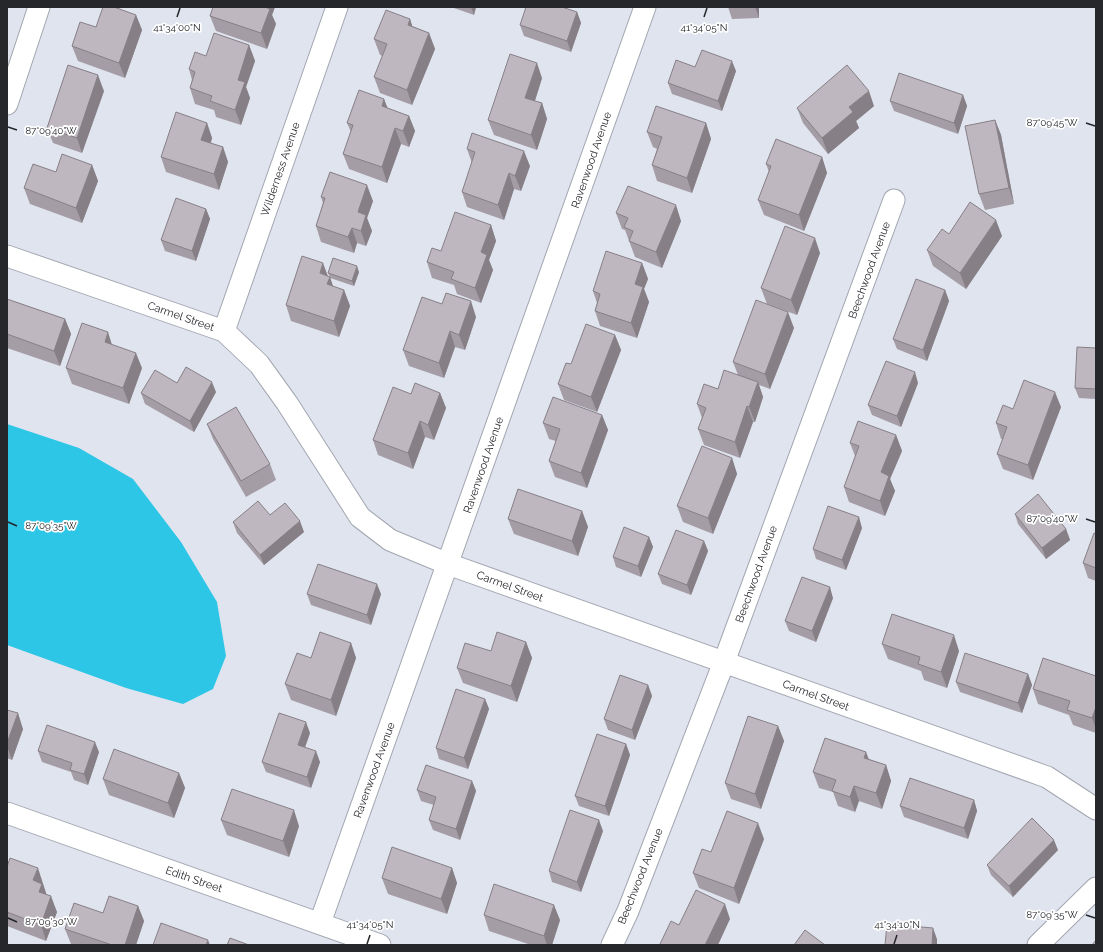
<svg xmlns="http://www.w3.org/2000/svg" width="1103" height="952" font-family="Raleway,sans-serif">
<rect width="100%" height="100%" fill="#e0e4ef"/>
<!-- water -->
<polygon fill="#2ec6e6" points="7,424 79,448 133,479 181,542 217,602 226,656 213,689 183,704 126,688 7,645"/>
<g fill="none" stroke-linecap="round" stroke-linejoin="round">
<!-- minor casing -->
<g stroke="#a2a6b0" stroke-width="23">
<g id="minor">
<polyline points="7,104 39,7"/>
<polyline points="7,256 224,331 259,364 287,403 360,517 390,540 448,564 1047,777 1096,809"/>
<polyline points="224,331 337,7"/>
<polyline points="7,813 380,945"/>
<polyline points="320,923 645,7"/>
<polyline points="612,945 628,911 724,662 894,200"/>
<polyline points="1038,945 1096,888"/>
</g>
</g>
<!-- minor -->
<use href="#minor" stroke="#fff" stroke-width="21"/>
</g>
<!-- wall -->
<g fill="#a49da5">
<polygon points="213,7 275,7 272,15 276,24 267,49 216,31 210,16"/>
<polygon points="451,7 476,7 474,15"/>
<polygon points="728,7 759,7 759,18 732,19"/>
<polygon points="577,12 581,23 571,52 524,36 520,25"/>
<polygon points="136,15 142,30 125,78 78,61 72,46 96,27"/>
<polygon points="410,19 412,26 429,33 435,49 412,105 380,93 374,77 383,56 380,55 374,39"/>
<polygon points="249,45 255,61 246,87 250,98 241,125 216,117 214,110 195,104 190,88 192,80 189,69 206,56"/>
<polygon points="695,67 736,71 722,111 672,94 668,83"/>
<polygon points="542,78 535,101 542,103 547,119 537,150 494,135 488,120"/>
<polygon points="104,91 82,153 53,143 47,128"/>
<polygon points="963,95 967,106 958,134 894,111 890,101"/>
<polygon points="384,99 387,108 409,116 415,131 409,147 401,144 387,183 349,169 343,154 351,132 347,123"/>
<polygon points="874,106 856,121 859,128 828,154 803,123 797,108"/>
<polygon points="995,120 1001,135 1014,204 985,210 979,194"/>
<polygon points="207,123 212,138 211,143 223,147 228,162 219,190 166,172 161,157"/>
<polygon points="706,123 711,139 692,193 657,181 652,165 657,149 653,147 647,132"/>
<polygon points="467,149 530,166 521,191 514,189 504,220 467,207 462,192 472,163"/>
<polygon points="822,157 827,173 804,231 764,215 758,200 769,172 766,164"/>
<polygon points="92,165 98,181 82,223 30,204 24,188 56,172"/>
<polygon points="321,197 373,201 367,218 372,231 366,246 357,243 354,253 321,242 316,226 323,203"/>
<polygon points="206,209 210,219 196,261 165,251 161,240"/>
<polygon points="616,213 681,221 662,268 635,257 625,230 622,229"/>
<polygon points="491,225 496,241 489,260 493,270 481,303 457,294 454,285 432,278 427,262 441,251"/>
<polygon points="949,234 1002,236 966,289 933,266 927,250"/>
<polygon points="820,253 797,315 767,304 761,288"/>
<polygon points="642,263 648,279 644,289 649,302 637,338 600,326 595,311 597,303 593,291"/>
<polygon points="359,272 354,286 330,278 333,287 344,290 350,306 339,337 291,321 286,305 327,276 330,277 328,273"/>
<polygon points="945,290 949,301 927,361 897,349 893,339"/>
<polygon points="7,299 65,319 71,334 60,366 7,348"/>
<polygon points="476,317 465,350 455,347 444,378 409,366 403,350"/>
<polygon points="794,328 770,389 759,385 763,397 755,422 753,422 740,458 704,445 698,429 702,418 697,404 738,375 733,362"/>
<polygon points="615,335 621,350 597,412 564,400 558,384 571,364"/>
<polygon points="1096,348 1096,399 1079,398 1075,388"/>
<polygon points="66,368 142,368 129,404 72,384"/>
<polygon points="918,383 901,427 872,415 868,405"/>
<polygon points="216,392 194,432 145,404 141,393"/>
<polygon points="440,393 446,408 434,440 425,437 413,469 378,455 373,440 411,394"/>
<polygon points="1061,407 1033,480 1003,469 997,454 1003,439 1001,439 996,423 1013,409"/>
<polygon points="602,415 608,430 587,488 555,477 549,461 556,441 549,439 543,423"/>
<polygon points="207,424 270,464 276,480 246,497 213,439"/>
<polygon points="896,435 902,451 890,479 895,491 885,516 849,502 844,487 855,456 850,443"/>
<polygon points="732,458 737,474 713,534 683,522 677,506"/>
<polygon points="582,511 588,527 578,556 514,534 508,519"/>
<polygon points="1015,514 1066,529 1070,540 1046,559 1018,524"/>
<polygon points="270,515 304,532 264,565 237,533 233,522"/>
<polygon points="862,528 846,570 816,559 813,549"/>
<polygon points="1096,534 1096,581 1088,578 1083,563"/>
<polygon points="649,537 653,547 641,577 616,567 613,557"/>
<polygon points="704,541 708,551 691,595 662,584 658,574"/>
<polygon points="307,594 381,594 371,625 311,605"/>
<polygon points="833,598 816,642 789,631 785,621"/>
<polygon points="526,642 532,658 517,702 463,683 457,668 491,651"/>
<polygon points="351,643 356,658 336,716 291,700 285,684 311,658"/>
<polygon points="882,644 959,651 947,688 924,680 921,671 888,659"/>
<polygon points="1028,674 1032,685 1022,713 960,692 956,682"/>
<polygon points="1096,676 1096,733 1073,725 1069,715 1038,704 1033,689"/>
<polygon points="648,685 652,696 635,740 608,730 604,719"/>
<polygon points="485,699 489,709 468,769 439,759 436,748"/>
<polygon points="7,710 23,729 12,760 7,758"/>
<polygon points="778,726 784,741 761,809 731,799 725,783"/>
<polygon points="310,733 305,747 320,762 311,788 266,772 262,762"/>
<polygon points="626,744 630,755 609,816 579,806 575,796"/>
<polygon points="38,751 99,752 88,785 74,780 71,772 42,762"/>
<polygon points="869,759 886,765 891,781 882,809 859,801 855,812 838,806 833,792 819,788 813,772"/>
<polygon points="179,773 185,788 174,818 109,795 103,779"/>
<polygon points="472,781 476,791 460,840 433,830 429,820 434,805 421,801 417,790"/>
<polygon points="974,800 977,811 968,839 904,817 900,806"/>
<polygon points="221,820 299,826 289,857 227,835"/>
<polygon points="603,831 581,892 552,882 549,871"/>
<polygon points="764,839 739,904 699,888 693,873 711,852"/>
<polygon points="1058,850 1013,897 991,875 987,865"/>
<polygon points="7,867 43,884 43,885 46,894 57,912 46,941 7,926"/>
<polygon points="452,868 457,883 447,914 388,894 382,878"/>
<polygon points="138,906 144,921 136,945 73,945 71,944 65,929 103,913"/>
<polygon points="484,915 560,920 552,945 531,945 489,931"/>
</g>
<!-- shaded-wall -->
<g fill="#868086">
<polygon points="264,7 275,7 272,15 276,24 267,49 261,33"/>
<polygon points="471,7 476,7 474,15"/>
<polygon points="755,7 759,7 759,18"/>
<polygon points="577,12 581,23 571,52 567,41"/>
<polygon points="136,15 142,30 125,78 119,63"/>
<polygon points="410,19 415,35 408,25"/>
<polygon points="429,33 435,49 412,105 407,90"/>
<polygon points="249,45 255,61 246,87 250,98 241,125 235,110 238,80"/>
<polygon points="732,61 736,71 722,111 718,101"/>
<polygon points="537,63 542,78 531,113 525,98"/>
<polygon points="98,75 104,91 82,153 77,138"/>
<polygon points="869,91 874,106 856,121 859,128 828,154 822,138 849,107"/>
<polygon points="963,95 967,106 958,134 954,123"/>
<polygon points="384,99 390,114 382,106"/>
<polygon points="542,103 547,119 537,150 531,135"/>
<polygon points="409,116 415,131 409,147 403,131"/>
<polygon points="995,120 1001,135 1014,204 1009,188"/>
<polygon points="207,123 212,138 207,155 201,140"/>
<polygon points="706,123 711,139 692,193 687,178"/>
<polygon points="395,128 401,144 387,183 382,167"/>
<polygon points="223,147 228,162 219,190 214,174"/>
<polygon points="524,151 530,166 521,191 515,176"/>
<polygon points="822,157 827,173 804,231 799,215"/>
<polygon points="92,165 98,181 82,223 76,208"/>
<polygon points="509,173 514,189 504,220 498,205"/>
<polygon points="367,185 373,201 367,218 372,231 366,246 361,231 358,212"/>
<polygon points="676,205 681,221 662,268 656,252"/>
<polygon points="206,209 210,219 196,261 192,251"/>
<polygon points="996,220 1002,236 966,289 960,273"/>
<polygon points="491,225 496,241 489,260 493,270 481,303 475,288 481,252"/>
<polygon points="352,228 357,243 354,253 348,237"/>
<polygon points="815,238 820,253 797,315 791,300"/>
<polygon points="323,263 329,279 320,273"/>
<polygon points="642,263 648,279 644,289 649,302 637,338 631,323 635,284"/>
<polygon points="357,266 359,272 354,286 352,281"/>
<polygon points="330,277 335,292 327,284"/>
<polygon points="344,290 350,306 339,337 334,321"/>
<polygon points="945,290 949,301 927,361 923,350"/>
<polygon points="471,301 476,317 465,350 459,335"/>
<polygon points="788,312 794,328 770,389 765,374"/>
<polygon points="65,319 71,334 60,366 54,351"/>
<polygon points="450,331 455,347 444,378 439,363"/>
<polygon points="108,332 113,348 105,342"/>
<polygon points="615,335 621,350 597,412 591,397"/>
<polygon points="136,353 142,368 129,404 123,388"/>
<polygon points="915,372 918,383 901,427 897,416"/>
<polygon points="212,382 216,392 194,432 190,421"/>
<polygon points="758,382 763,397 755,422 749,407"/>
<polygon points="1055,392 1061,407 1033,480 1028,465"/>
<polygon points="440,393 446,408 434,440 428,425"/>
<polygon points="747,406 753,422 740,458 735,442"/>
<polygon points="602,415 608,430 587,488 581,473"/>
<polygon points="420,421 425,437 413,469 408,453"/>
<polygon points="896,435 902,451 890,479 895,491 885,516 880,501 881,472"/>
<polygon points="732,458 737,474 713,534 708,518"/>
<polygon points="582,511 588,527 578,556 572,541"/>
<polygon points="859,517 862,528 846,570 842,560"/>
<polygon points="300,521 304,532 264,565 260,555"/>
<polygon points="1066,529 1070,540 1046,559 1042,548"/>
<polygon points="649,537 653,547 641,577 638,566"/>
<polygon points="704,541 708,551 691,595 687,585"/>
<polygon points="377,584 381,594 371,625 367,615"/>
<polygon points="830,587 833,598 816,642 812,631"/>
<polygon points="954,635 959,651 947,688 941,672"/>
<polygon points="526,642 532,658 517,702 511,686"/>
<polygon points="351,643 356,658 336,716 331,700"/>
<polygon points="1028,674 1032,685 1022,713 1018,703"/>
<polygon points="648,685 652,696 635,740 632,730"/>
<polygon points="485,699 489,709 468,769 464,758"/>
<polygon points="1096,707 1096,729 1092,718"/>
<polygon points="18,713 23,729 12,760 7,746 7,743"/>
<polygon points="306,722 310,733 302,756 298,745"/>
<polygon points="778,726 784,741 761,809 755,794"/>
<polygon points="95,742 99,752 88,785 84,774"/>
<polygon points="626,744 630,755 609,816 605,806"/>
<polygon points="316,751 320,762 311,788 307,777"/>
<polygon points="866,752 872,767 864,758"/>
<polygon points="886,765 891,781 882,809 876,793"/>
<polygon points="179,773 185,788 174,818 168,803"/>
<polygon points="472,781 476,791 460,840 456,829"/>
<polygon points="854,786 859,801 855,812 850,797"/>
<polygon points="974,800 977,811 968,839 964,828"/>
<polygon points="294,810 299,826 289,857 283,841"/>
<polygon points="599,820 603,831 581,892 577,882"/>
<polygon points="758,823 764,839 739,904 734,888"/>
<polygon points="1054,840 1058,850 1013,897 1009,886"/>
<polygon points="38,868 48,899 45,907 33,880"/>
<polygon points="452,868 457,883 447,914 441,899"/>
<polygon points="51,896 57,912 46,941 41,925"/>
<polygon points="725,904 730,919 718,945 705,945"/>
<polygon points="554,905 560,920 552,945 547,945 544,936"/>
<polygon points="138,906 144,921 136,945 125,945"/>
<polygon points="933,928 937,939 937,945 932,945"/>
<polygon points="208,940 210,945 206,945"/>
</g>
<!-- building -->
<g fill="#bfb7c0" stroke="#868086">
<polygon points="103,7 114,7 136,15 119,63 72,46 80,22 96,27"/>
<polygon points="213,7 265,7 270,9 261,33 210,16"/>
<polygon points="526,7 562,7 577,12 567,41 520,25"/>
<polygon points="386,10 410,19 408,25 429,33 407,90 374,77 387,44 374,39"/>
<polygon points="214,33 249,45 238,80 245,82 235,110 210,101 212,96 190,88 195,72 189,69 195,52 206,56"/>
<polygon points="702,50 732,61 718,101 668,83 676,60 695,67"/>
<polygon points="510,54 537,63 525,98 542,103 531,135 488,120"/>
<polygon points="68,65 98,75 77,138 47,128"/>
<polygon points="847,65 869,91 849,107 853,112 822,138 797,108"/>
<polygon points="899,73 963,95 954,123 890,101"/>
<polygon points="359,90 384,99 382,106 409,116 403,131 395,128 382,167 343,154 353,125 347,123"/>
<polygon points="656,106 706,123 687,178 652,165 662,137 647,132"/>
<polygon points="176,112 207,123 201,140 223,147 214,174 161,157"/>
<polygon points="995,120 1009,188 979,194 965,126"/>
<polygon points="472,133 524,151 515,176 509,173 498,205 462,192 475,152 467,149"/>
<polygon points="776,139 822,157 799,215 758,200 771,166 766,164"/>
<polygon points="62,154 92,165 76,208 24,188 33,164 56,172"/>
<polygon points="330,172 367,185 358,212 366,215 361,231 352,228 348,237 316,226 325,198 321,197"/>
<polygon points="628,186 676,205 656,252 629,241 633,231 624,227 628,218 616,213"/>
<polygon points="176,198 206,209 192,251 161,240"/>
<polygon points="970,202 996,220 960,273 927,250 942,229 949,234"/>
<polygon points="455,212 491,225 481,252 487,255 475,288 451,279 454,272 427,262 432,248 441,251"/>
<polygon points="785,226 815,238 791,300 761,288"/>
<polygon points="606,251 642,263 635,284 643,287 631,323 595,311 600,294 593,291"/>
<polygon points="302,256 323,263 320,273 330,277 327,284 344,290 334,321 286,305"/>
<polygon points="333,258 357,266 352,281 328,273"/>
<polygon points="916,279 945,290 923,350 893,339"/>
<polygon points="446,293 471,301 459,335 450,331 439,363 403,350 422,297 442,304"/>
<polygon points="7,299 65,319 54,351 7,334"/>
<polygon points="756,300 788,312 765,374 733,362"/>
<polygon points="82,323 108,332 105,342 136,353 123,388 66,368"/>
<polygon points="586,324 615,335 591,397 558,384 566,363 571,364"/>
<polygon points="1077,347 1096,348 1096,389 1075,388"/>
<polygon points="886,361 915,372 897,416 868,405"/>
<polygon points="186,367 212,382 190,421 141,393 155,370 177,383"/>
<polygon points="724,370 758,382 749,407 747,406 735,442 698,429 706,408 697,404 704,384 718,389"/>
<polygon points="1024,380 1055,392 1028,465 997,454 1007,427 996,423 1003,405 1013,409"/>
<polygon points="415,383 440,393 428,425 420,421 408,453 373,440 393,387 411,394"/>
<polygon points="553,397 602,415 581,473 549,461 560,429 543,423"/>
<polygon points="236,407 270,464 241,481 207,424"/>
<polygon points="858,421 896,435 881,472 889,476 880,501 844,487 859,446 850,443"/>
<polygon points="702,446 732,458 708,518 677,506"/>
<polygon points="518,489 582,511 572,541 508,519"/>
<polygon points="1038,494 1066,529 1042,548 1015,514"/>
<polygon points="258,501 270,515 285,503 300,521 260,555 233,522"/>
<polygon points="828,506 859,517 842,560 813,549"/>
<polygon points="624,527 649,537 638,566 613,557"/>
<polygon points="676,530 704,541 687,585 658,574"/>
<polygon points="1094,533 1096,534 1096,568 1083,563"/>
<polygon points="318,564 377,584 367,615 307,594"/>
<polygon points="802,577 830,587 812,631 785,621"/>
<polygon points="892,614 954,635 941,672 918,664 920,657 882,644"/>
<polygon points="320,632 351,643 331,700 285,684 297,653 311,658"/>
<polygon points="497,632 526,642 511,686 457,668 465,643 491,651"/>
<polygon points="965,653 1028,674 1018,703 956,682"/>
<polygon points="1043,658 1096,676 1096,707 1092,718 1067,710 1070,701 1033,689"/>
<polygon points="620,675 648,685 632,730 604,719"/>
<polygon points="456,689 485,699 464,758 436,748"/>
<polygon points="7,710 18,713 7,743"/>
<polygon points="279,713 306,722 298,745 316,751 307,777 262,762"/>
<polygon points="748,716 778,726 755,794 725,783"/>
<polygon points="47,725 95,742 84,774 70,770 72,763 38,751"/>
<polygon points="597,734 626,744 605,806 575,796"/>
<polygon points="825,738 866,752 864,758 886,765 876,793 854,786 850,797 832,791 836,780 813,772"/>
<polygon points="114,749 179,773 168,803 103,779"/>
<polygon points="426,765 472,781 456,829 429,820 436,797 417,790"/>
<polygon points="910,778 974,800 964,828 900,806"/>
<polygon points="232,789 294,810 283,841 221,820"/>
<polygon points="570,810 599,820 577,882 549,871"/>
<polygon points="727,811 758,823 734,888 693,873 702,849 711,852"/>
<polygon points="1032,818 1054,840 1009,886 987,865"/>
<polygon points="392,847 452,868 441,899 382,878"/>
<polygon points="10,858 38,868 33,880 42,884 39,892 51,896 41,925 7,912 7,867"/>
<polygon points="494,884 554,905 544,936 484,915"/>
<polygon points="696,890 725,904 705,945 662,945 660,944 671,921 679,925"/>
<polygon points="109,896 138,906 125,945 112,945 65,929 74,903 103,913"/>
<polygon points="161,923 208,940 206,945 153,945"/>
<polygon points="887,924 933,928 932,945 885,945"/>
<polygon points="805,930 825,945 794,945"/>
<polygon points="230,938 249,945 227,945"/>
<polygon points="1096,940 1096,945 1092,945"/>
</g>
<!-- ticks -->
<path fill="none" stroke="#25272b" stroke-width="1.5" d="M177,17L180,8M704,17L707,8M1086,123L1095,126M8,127L17,130M1086,519L1095,522M8,522L17,526M1086,915L1095,918M8,918L17,922M367,944L370,935M894,944L897,935"/>
<g text-anchor="middle" stroke-width="3.5" stroke-linejoin="round" paint-order="stroke">
<!-- street labels -->
<g font-size="11" fill="#25272b" stroke="#fff">
<text transform="translate(591 160) rotate(-71)" y="4">Ravenwood Avenue</text>
<text transform="translate(280 169) rotate(-71)" y="4">Wilderness Avenue</text>
<text transform="translate(869 270) rotate(-70)" y="4">Beechwood Avenue</text>
<text transform="translate(181 316) rotate(19)" y="4">Carmel Street</text>
<text transform="translate(483 465) rotate(-71)" y="4">Ravenwood Avenue</text>
<text transform="translate(756 574) rotate(-70)" y="4">Beechwood Avenue</text>
<text transform="translate(510 586) rotate(20)" y="4">Carmel Street</text>
<text transform="translate(816 695) rotate(20)" y="4">Carmel Street</text>
<text transform="translate(374 770) rotate(-70)" y="4">Ravenwood Avenue</text>
<text transform="translate(640 876) rotate(-68)" y="4">Beechwood Avenue</text>
<text transform="translate(194 879) rotate(19)" y="4">Edith Street</text>
</g>
</g>
<g font-size="10" text-anchor="middle" fill="#25272b" stroke="#fff" stroke-width="3.5" stroke-linejoin="round" paint-order="stroke">
<text x="177" y="31">41°34'00"N</text>
<text x="704" y="31">41°34'05"N</text>
<text x="1052" y="126">87°09'45"W</text>
<text x="51" y="134">87°09'40"W</text>
<text x="1052" y="522">87°09'40"W</text>
<text x="51" y="529">87°09'35"W</text>
<text x="1052" y="918">87°09'35"W</text>
<text x="51" y="925">87°09'30"W</text>
<text x="370" y="928">41°34'05"N</text>
<text x="897" y="928">41°34'10"N</text>
</g>
<!-- border -->
<rect width="1103" height="952" fill="none" stroke="#25272b" stroke-width="16"/>
</svg>
